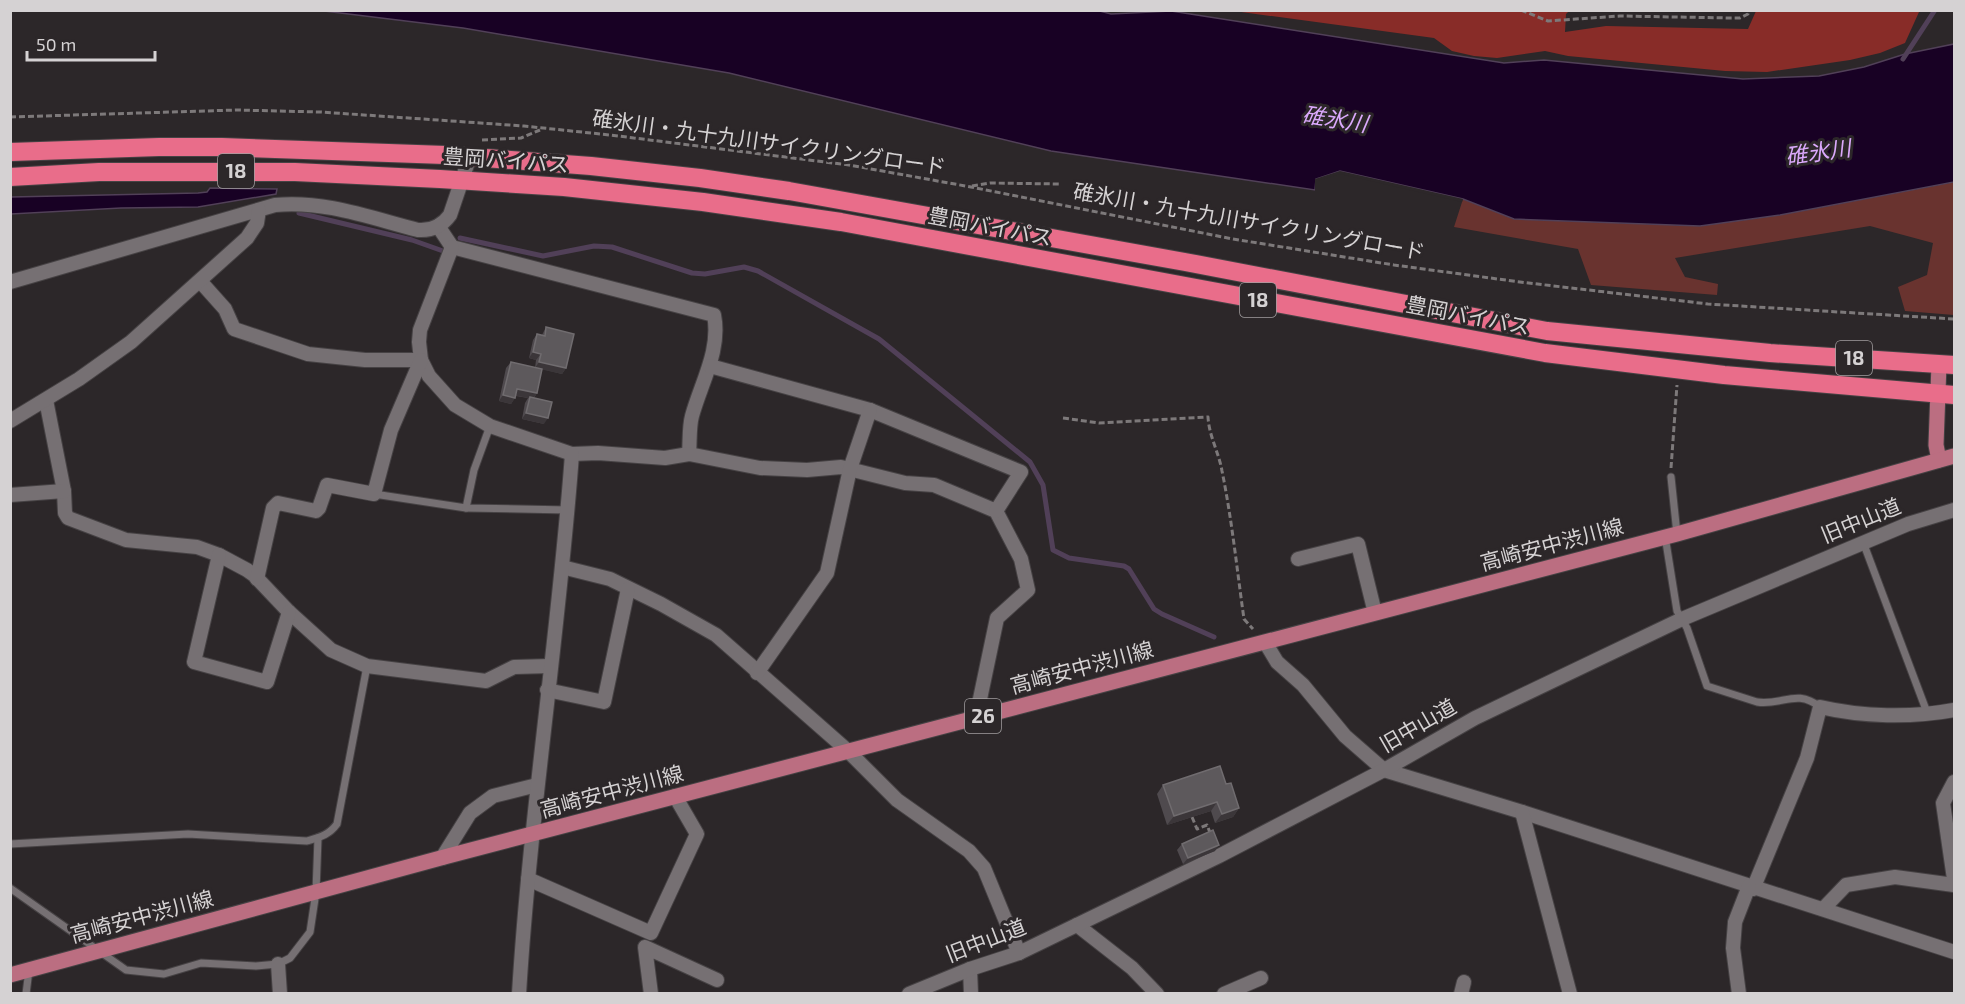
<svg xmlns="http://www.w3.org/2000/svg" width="1965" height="1004" font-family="'Exo 2','Noto Sans JP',sans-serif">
<rect width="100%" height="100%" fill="#2c2729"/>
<!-- green -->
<polygon fill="#69332f" points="1954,182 1954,315 1905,311 1898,287 1927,275 1933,243 1870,226 1675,258 1685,277 1718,284 1717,295 1591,285 1578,249 1454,227 1463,199 1514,219 1700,226 1780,215"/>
<!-- forest -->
<polygon fill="#882c28" points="1889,10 1919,12 1905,43 1880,53 1850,60 1767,72 1725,71 1568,56 1545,51 1497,58 1474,56 1452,51 1434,38 1234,11 1569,11 1566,14 1565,32 1606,26 1748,29 1756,11"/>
<!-- water -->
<g fill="#180124" stroke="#514058" stroke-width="1.5">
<polygon points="1096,10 1111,14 1171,11 1504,63 1544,60 1743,79 1819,76 1864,67 1905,54 1954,44 1954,182 1780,215 1700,226 1514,219 1463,199 1340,171 1316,179 1315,190 1051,151 729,73 463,28 324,11"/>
<polygon points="210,188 277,189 276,194 198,207 121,208 11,214 11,197 198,193 207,192"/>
</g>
<!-- pier -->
<polygon fill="#2c2729" points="1340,171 1463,199 1462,202 1340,174 1318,181 1318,191 1315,193 1315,179"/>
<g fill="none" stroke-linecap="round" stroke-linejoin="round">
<!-- stream -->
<g stroke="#514058" stroke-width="5">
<polyline points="1903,59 1935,10"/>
<polyline points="299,213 412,240 443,251"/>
<polyline points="460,238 543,256 594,246 612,247 692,273 705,274 744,267 758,271 879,339 1030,462 1043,485 1053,550 1069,558 1124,566 1129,569 1154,609 1162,614 1214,637"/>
</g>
<!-- lane casing -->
<g stroke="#464244" stroke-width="9">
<g id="lane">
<polyline points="1671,477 1677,534"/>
<polyline points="374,494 466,508 568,510"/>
<polyline points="466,508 474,470 490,426"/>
<path d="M1665,536L1677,611L1687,628L1707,686L1757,702C1783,706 1796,688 1820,707"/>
<polyline points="1863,542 1928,715"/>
<path d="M10,844L188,834L307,841C320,837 329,835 337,824L367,666"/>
<polyline points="10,888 126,970 164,974 201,963 256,966 278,964 290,958 310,932 316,892 318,838"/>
<polyline points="26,994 29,970"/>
</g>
</g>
<!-- street casing -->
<g stroke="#464244" stroke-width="16">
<g id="street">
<path d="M438,226L452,247L714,315C721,350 701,383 692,416C689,427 690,441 689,454"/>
<polyline points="452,247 420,330 419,342 421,360 429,376 455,405 490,426 572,454 598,453 665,458 689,454 760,468 807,470 841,467 905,483 934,485 996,511 1021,559 1028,590 997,618 976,718"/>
<polyline points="200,281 225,309 234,329 308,354 365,360 421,360"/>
<path d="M10,282L275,205C324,200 371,218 418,230C432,231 442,226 450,215L470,156"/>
<polyline points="710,366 870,410 1021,472 996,511"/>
<polyline points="46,400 64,491 65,513 68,518 126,540 197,547 219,555 247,570 254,575 289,612 331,650 367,666 486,681 514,667 550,666"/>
<polyline points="10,421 79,379 131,342 247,238 257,223 259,210"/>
<polyline points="10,495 64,491"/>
<polyline points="219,555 194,662 267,682 289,612"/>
<polyline points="1298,559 1358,544 1375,613"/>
<polyline points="562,567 610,579 661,604 716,635 848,751 897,800 969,851 984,868 1019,953"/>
<polyline points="257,579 273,508 278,503 316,511 319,508 327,485 374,494 391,430 421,360"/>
<polyline points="1265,642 1277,662 1303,685 1345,736 1384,770 1522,812 1954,952"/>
<polyline points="757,673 827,573 850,469 870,410"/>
<polyline points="547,690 604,702 628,589"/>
<polyline points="1954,782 1943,803 1954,879"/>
<polyline points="1522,812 1570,994"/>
<polyline points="442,858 470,813 493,796 537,785"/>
<polyline points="528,879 651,933 697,834 675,796"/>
<path d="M1753,889L1807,758L1820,707C1863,717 1911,718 1954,710"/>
<polyline points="1823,909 1846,885 1895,877 1954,885"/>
<polyline points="1077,925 1132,968 1157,994"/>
<polyline points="278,964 280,994"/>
<polyline points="970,969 971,994"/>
<path d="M519,994C530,813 559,634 572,454"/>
<polyline points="651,994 645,947 717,980"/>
<polyline points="909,994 970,969 1019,953 1219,856 1384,770 1475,718 1682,619 1908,524 1954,510"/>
<polyline points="1224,994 1261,978"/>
<polyline points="1461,994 1464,982"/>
<polyline points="1739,994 1733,948 1735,922 1749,886"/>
</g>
</g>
<!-- primary casing -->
<g stroke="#464244" stroke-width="17">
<g id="primary">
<polyline points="1939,364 1936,445 1939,460"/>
<polyline points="10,975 448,856 1677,534 1954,456"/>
</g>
</g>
<!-- highway casing -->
<g stroke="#464244" stroke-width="20">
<g id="highway">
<polyline points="10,152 159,147 222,147 445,155 591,166 700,178 789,191 1185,262 1547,331 1770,353 1954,365"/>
<polyline points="10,177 99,172 295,172 440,179 564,187 703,202 841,222 1545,353 1724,375 1954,395"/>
</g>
</g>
<!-- path -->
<g stroke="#7d797a" stroke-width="3" stroke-dasharray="6 3" stroke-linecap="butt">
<polyline points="1521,10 1548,21 1620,16 1731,18 1740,18 1748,14 1749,10"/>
<polyline points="1096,12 1096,10"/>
<polyline points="10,117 237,110 321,112 524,126 610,135 849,165 971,187 1233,239 1394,265 1520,282 1708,304 1954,319"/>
<polyline points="482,140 521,138 540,130"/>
<polyline points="972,186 990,183 1060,184"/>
<path d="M1063,418L1099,423L1208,417C1209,436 1219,453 1222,471C1232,520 1237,570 1244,619L1253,629"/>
<polyline points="1671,468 1677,385"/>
<polyline points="1192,817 1197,829 1207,825 1211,835"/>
</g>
<!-- lane -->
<use href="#lane" stroke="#767073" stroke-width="7"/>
<!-- street -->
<use href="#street" stroke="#767073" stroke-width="14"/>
<!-- primary -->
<use href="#primary" stroke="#bb6e81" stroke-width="15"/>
<!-- highway -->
<use href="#highway" stroke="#e96d8a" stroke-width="18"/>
</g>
<!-- wall -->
<g fill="#4f4a4e">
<polygon points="546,327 566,368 562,374 542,369 537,393 534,398 544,424 522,419 525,403 528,398 516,396 511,404 499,401 506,368 511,362 535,368 536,360 529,358 533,340 537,334 542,335"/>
<polygon points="1226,784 1239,808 1233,817 1215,823 1211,811 1167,825 1157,794 1163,785"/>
<polygon points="1182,844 1215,851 1183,864 1177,850"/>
</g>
<!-- shaded-wall -->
<g fill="#3b3639">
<polygon points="533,352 541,354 536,360 529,358"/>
<polygon points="539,362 566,368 562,374 535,368"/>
<polygon points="517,389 537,393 533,399 530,397 528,398 513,395"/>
<polygon points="503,395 515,398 511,404 499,401"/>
<polygon points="526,413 548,418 544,424 522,419"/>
<polygon points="1217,802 1211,811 1167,825 1174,816"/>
<polygon points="1239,808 1233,817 1215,823 1222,814"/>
<polygon points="1219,845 1215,851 1183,864 1188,858"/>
</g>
<!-- building -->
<g fill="#5d595c" stroke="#706c6f" stroke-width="1.5">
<polygon points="546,327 574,334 566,368 539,362 541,354 533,352 537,334 545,336"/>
<polygon points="511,362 542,369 537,393 517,389 515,398 503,395"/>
<polygon points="530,397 552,402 548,418 526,413"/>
<polygon points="1220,766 1226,784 1231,783 1239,808 1222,814 1217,802 1174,816 1163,785"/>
<polygon points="1213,830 1219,845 1188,858 1182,844"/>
</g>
<g text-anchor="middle" stroke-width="6" stroke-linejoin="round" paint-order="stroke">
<!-- shield labels -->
<g fill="#2c2729" stroke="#a29fa0" stroke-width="1.5">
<rect x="218" y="154" width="36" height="34" rx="4.5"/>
<rect x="1240" y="283" width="36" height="34" rx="4.5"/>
<rect x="1836" y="341" width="36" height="34" rx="4.5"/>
<rect x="965" y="699" width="36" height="34" rx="4.5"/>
</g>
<g font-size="20" font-weight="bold" fill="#d5d2d3">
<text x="236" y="178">18</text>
<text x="1258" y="307">18</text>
<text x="1854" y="365">18</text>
<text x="983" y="723">26</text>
</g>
<!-- street labels -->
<g font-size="21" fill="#d5d2d3" stroke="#2c2729">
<text transform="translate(769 143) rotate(8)" y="7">碓氷川・九十九川サイクリングロード</text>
<text transform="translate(506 161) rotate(4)" y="7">豊岡バイパス</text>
<text transform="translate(1249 222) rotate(10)" y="7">碓氷川・九十九川サイクリングロード</text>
<text transform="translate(990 227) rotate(11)" y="7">豊岡バイパス</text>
<text transform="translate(1468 316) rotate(11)" y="7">豊岡バイパス</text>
<text transform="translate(1861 521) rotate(-22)" y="7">旧中山道</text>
<text transform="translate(1552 545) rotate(-15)" y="7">高崎安中渋川線</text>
<text transform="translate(1082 668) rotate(-15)" y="7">高崎安中渋川線</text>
<text transform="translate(1418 726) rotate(-30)" y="7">旧中山道</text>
<text transform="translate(612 792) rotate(-15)" y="7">高崎安中渋川線</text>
<text transform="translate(142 917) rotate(-15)" y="7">高崎安中渋川線</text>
<text transform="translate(986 941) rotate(-21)" y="7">旧中山道</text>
</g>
<!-- water labels -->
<g font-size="22" font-style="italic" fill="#dba9fc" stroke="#2c2729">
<text transform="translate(1335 119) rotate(9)" y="8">碓氷川</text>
<text transform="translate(1818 152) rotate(-8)" y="8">碓氷川</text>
</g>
</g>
<!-- border -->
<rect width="1965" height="1004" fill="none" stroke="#d5d2d3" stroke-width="24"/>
<!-- scale -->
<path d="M27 51v9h128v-9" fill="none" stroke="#d5d2d3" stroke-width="3"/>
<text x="36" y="51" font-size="18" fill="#d5d2d3" stroke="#2c2729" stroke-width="4.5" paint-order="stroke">50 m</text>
</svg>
